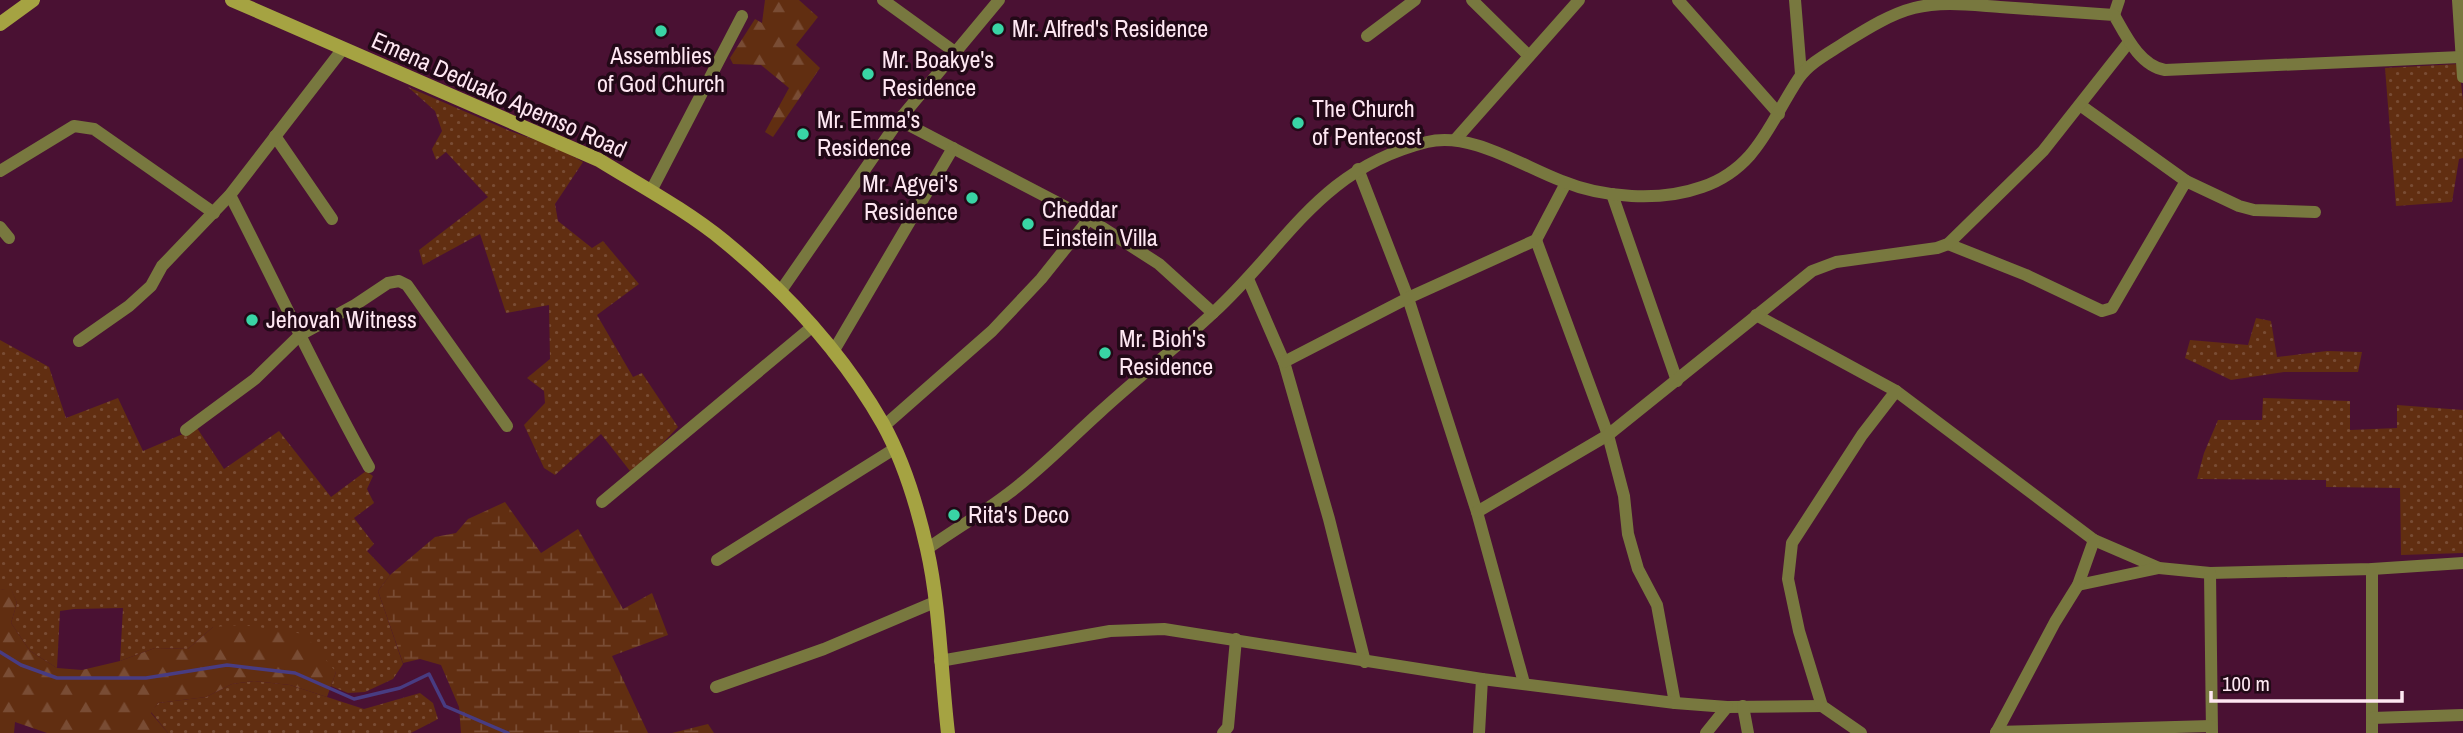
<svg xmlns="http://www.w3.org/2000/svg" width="2463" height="733" font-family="'Archivo Narrow',sans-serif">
<defs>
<pattern id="grass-dots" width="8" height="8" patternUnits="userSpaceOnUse" patternTransform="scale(1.75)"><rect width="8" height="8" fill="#612e11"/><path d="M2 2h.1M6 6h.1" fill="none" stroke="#794c34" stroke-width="1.8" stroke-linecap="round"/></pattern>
<pattern id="forest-firs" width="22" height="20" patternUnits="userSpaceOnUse" patternTransform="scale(1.75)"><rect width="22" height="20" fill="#612e11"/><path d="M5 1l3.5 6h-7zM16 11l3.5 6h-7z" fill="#794c34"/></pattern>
<pattern id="wetland-marsh" width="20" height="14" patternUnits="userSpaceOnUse" patternTransform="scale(1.75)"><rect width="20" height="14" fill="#612e11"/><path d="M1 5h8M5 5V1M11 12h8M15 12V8" fill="none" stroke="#794c34"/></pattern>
</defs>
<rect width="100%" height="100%" fill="#4a1133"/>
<!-- grass -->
<g fill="url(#grass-dots)">
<polygon points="2459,64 2463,101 2463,158 2459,159 2452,202 2396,206 2385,68"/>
<polygon points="408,87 510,131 555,147 583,162 555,204 558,221 592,248 603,241 639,284 597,315 633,377 642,373 678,427 656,450 630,471 601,434 555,475 544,468 524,425 545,403 544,391 527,378 550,359 549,305 506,313 480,234 423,265 419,250 488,197 446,152 436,160 432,149 442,131 435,111"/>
<polygon points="2256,318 2271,321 2277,357 2327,351 2362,352 2358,372 2284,372 2231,380 2185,358 2190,340 2248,345"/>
<polygon points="0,340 49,367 66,418 118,398 143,451 197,428 224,469 279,431 331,497 366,471 373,476 367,489 374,503 354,518 374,544 367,551 390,575 378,591 403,664 393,679 365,692 348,693 331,686 336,672 213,627 188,649 155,648 120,661 123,608 74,609 60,611 57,668 30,651 11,623 17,603 11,589 0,590"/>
<polygon points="2263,398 2350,401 2350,430 2397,428 2397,405 2463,410 2463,553 2401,555 2400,488 2326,487 2326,480 2197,479 2204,453 2218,420 2262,420"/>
<polygon points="254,681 290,685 364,709 420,693 433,703 438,719 411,733 168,733 151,712 158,703 206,697 232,684"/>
</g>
<!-- forest -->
<g fill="url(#forest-firs)">
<polygon points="765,0 799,0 818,17 796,45 820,68 773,137 765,132 789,88 761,65 733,64 730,58 755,19 762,23"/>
<polygon points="11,588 17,603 11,623 30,651 57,668 82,670 120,661 155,648 188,649 213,627 243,625 304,634 336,672 327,697 290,685 254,681 232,684 206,697 158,703 151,713 168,733 47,733 15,722 14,733 0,733 0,590"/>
</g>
<!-- wetland -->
<g fill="url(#wetland-marsh)">
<polygon points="505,502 541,553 578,529 623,609 652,593 668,635 612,656 648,733 461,733 459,707 441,665 420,659 403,663 378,591 390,575 435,537 456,533 468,519"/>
<polygon points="708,724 714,733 672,733"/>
</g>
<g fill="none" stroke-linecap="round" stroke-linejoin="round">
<!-- stream -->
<polyline stroke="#483c82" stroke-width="3.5" points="0,652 21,665 57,678 146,678 227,665 295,673 354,699 400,688 429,674 445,706 508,733"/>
<!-- street -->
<g stroke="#78783f" stroke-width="12">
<polyline points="883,0 955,52"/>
<polyline points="1472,0 1529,56"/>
<polyline points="1678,0 1779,114"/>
<polyline points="1795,0 1801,74"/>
<polyline points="2458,0 2463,77"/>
<polyline points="2114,15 2119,0"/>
<polyline points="1367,36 1415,0"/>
<polyline points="2080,105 2186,181"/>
<polyline points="899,120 1089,219 1159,264 1213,313"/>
<polyline points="275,136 332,219"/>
<polyline points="1455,140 1579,0"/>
<polyline points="1358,169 1408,298 1477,512 1524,683"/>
<polyline points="0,171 74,126 94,129 214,213"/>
<polyline points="651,191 742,16"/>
<polyline points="1612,194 1677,381"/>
<path d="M230,195C277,286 319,378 369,467"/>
<polyline points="0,227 9,238"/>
<polyline points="1536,240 1608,435 1624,496 1628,534 1638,569 1657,605 1675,703"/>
<polyline points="1948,244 2026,275 2102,311 2112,308 2186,181 2239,206 2254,210 2315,212"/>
<polyline points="1248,279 1284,362 1329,519 1365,662"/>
<polyline points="780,292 899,120 999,0"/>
<polyline points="1756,315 1896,391 2094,540 2159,568 2210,573 2372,569 2463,563"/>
<polyline points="79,341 129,306 151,286 162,266 230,195 342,50"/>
<polyline points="833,352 953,148"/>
<polyline points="1284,362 1408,298 1536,240 1566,183"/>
<polyline points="884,426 992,331 1041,279 1089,219"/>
<polyline points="186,430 255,379 300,335 355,305 388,283 399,281 407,285 507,426"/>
<polyline points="602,502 813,326"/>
<polyline points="1477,512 1608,435 1812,271 1836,262 1937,248 1948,244 2043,151 2129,42"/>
<path d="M927,549C954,530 983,513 1009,493C1041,469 1070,439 1100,412C1137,378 1177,347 1213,313C1288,244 1319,169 1427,142C1470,131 1522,166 1562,181C1603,198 1660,202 1702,187C1758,168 1770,121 1799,78C1809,63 1829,53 1844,43C1865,30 1890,14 1914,8C1942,1 1971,5 2000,7C2038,10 2076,12 2114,15C2126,36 2140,66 2165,70L2461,57"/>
<polyline points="717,560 894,449"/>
<polyline points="2372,569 2372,733"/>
<polyline points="2210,573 2212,733"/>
<polyline points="2078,585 2159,568"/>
<polyline points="940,661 1110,631 1164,629 1482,679 1675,703 1727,707 1822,706"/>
<polyline points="716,687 824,649 935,602"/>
<polyline points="1743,706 1748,733"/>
<polyline points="2372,718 2463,715"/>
<polyline points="1996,732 2211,726"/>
<polyline points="1223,733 1228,727 1236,639"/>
<polyline points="1479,733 1482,679"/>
<polyline points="1706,733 1727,707"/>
<polyline points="1861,733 1822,706 1799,631 1788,579 1792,543 1862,435 1896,391"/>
<polyline points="1996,733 2055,622 2078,585 2094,540"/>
</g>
<!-- secondary -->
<g stroke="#a5a342" stroke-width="14">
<path d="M232,0L599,160C641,186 686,210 724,241C786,292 843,354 883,424C903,460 918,509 927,549C940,606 941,674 948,733"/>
<polyline points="0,24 33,0"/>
</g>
</g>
<!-- markers -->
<g fill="#39d4a5" stroke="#220917" stroke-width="2.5">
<circle cx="998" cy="29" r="7"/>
<circle cx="661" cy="31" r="7"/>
<circle cx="868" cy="74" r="7"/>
<circle cx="1298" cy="123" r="7"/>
<circle cx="803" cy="134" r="7"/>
<circle cx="972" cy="198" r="7"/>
<circle cx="1028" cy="224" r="7"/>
<circle cx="252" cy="320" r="7"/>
<circle cx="1105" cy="353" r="7"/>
<circle cx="954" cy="515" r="7"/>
</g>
<g text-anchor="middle" stroke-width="7" stroke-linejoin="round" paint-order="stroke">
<!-- poi labels -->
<g font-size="24" fill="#fee7f2" stroke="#220917" text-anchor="start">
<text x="1012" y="37">Mr. Alfred's Residence</text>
<text x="661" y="64" text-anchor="middle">Assemblies<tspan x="661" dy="28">of God Church</tspan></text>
<text x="882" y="68">Mr. Boakye's<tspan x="882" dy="28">Residence</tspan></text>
<text x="1312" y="117">The Church<tspan x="1312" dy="28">of Pentecost</tspan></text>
<text x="817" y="128">Mr. Emma's<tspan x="817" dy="28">Residence</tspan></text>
<text x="958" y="192" text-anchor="end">Mr. Agyei's<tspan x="958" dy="28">Residence</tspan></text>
<text x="1042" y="218">Cheddar<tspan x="1042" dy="28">Einstein Villa</tspan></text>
<text x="266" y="328">Jehovah Witness</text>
<text x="1119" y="347">Mr. Bioh's<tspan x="1119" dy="28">Residence</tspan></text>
<text x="968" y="523">Rita's Deco</text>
</g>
<!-- street labels -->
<g font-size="24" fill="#fee7f2" stroke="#220917">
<text transform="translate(499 95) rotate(24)" y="8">Emena Deduako Apemso Road</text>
</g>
</g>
<!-- scale -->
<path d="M2211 691v10h191v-10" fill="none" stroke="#fee7f2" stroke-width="3.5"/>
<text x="2222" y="691" font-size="21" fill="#fee7f2" stroke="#220917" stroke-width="5" paint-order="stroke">100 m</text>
</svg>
